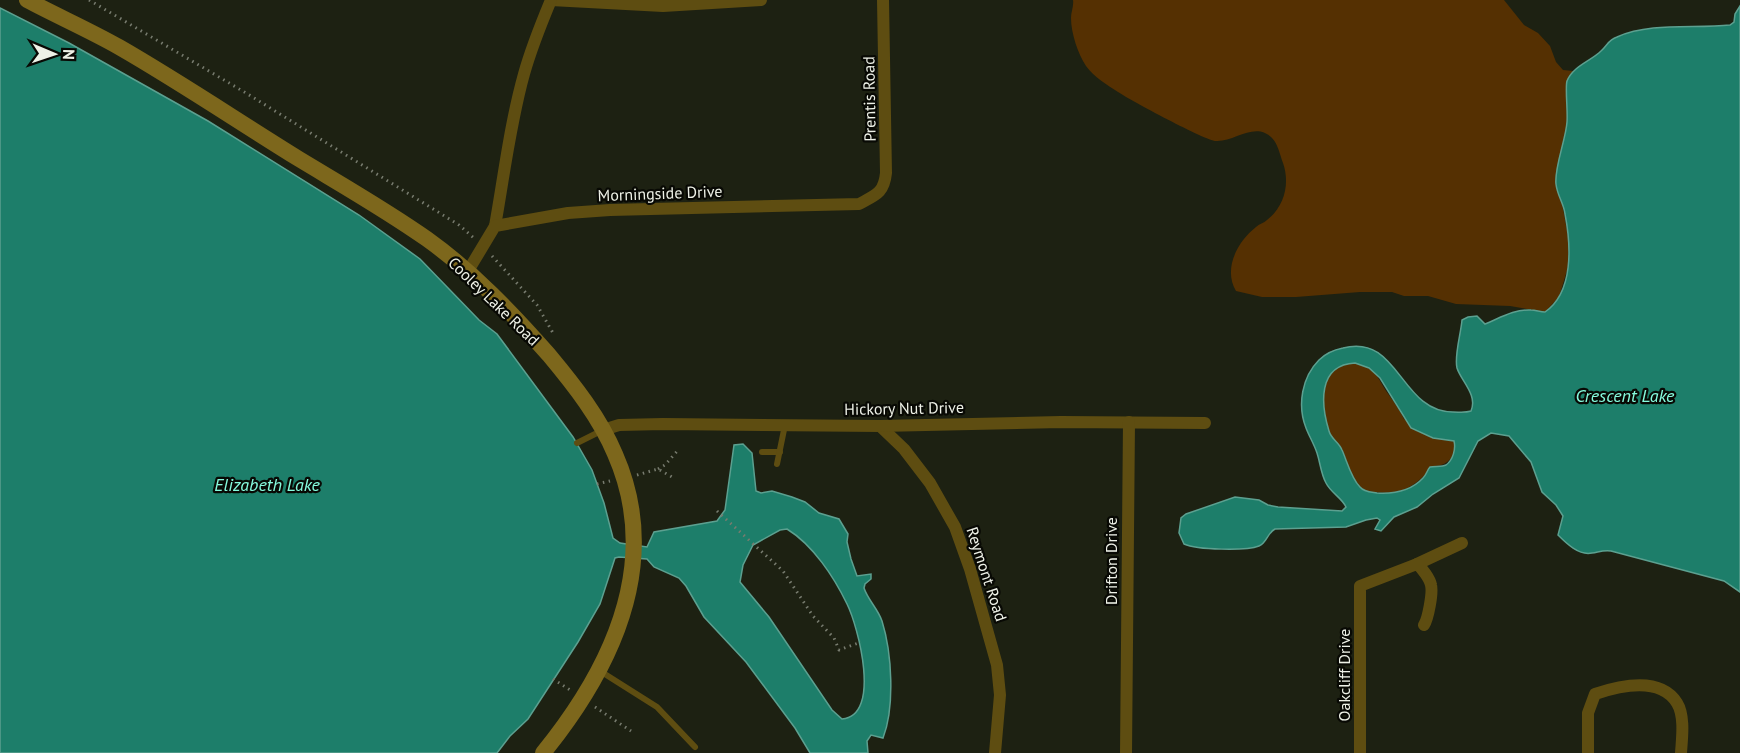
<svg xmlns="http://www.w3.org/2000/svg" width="1740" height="753" font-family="'PT Sans',sans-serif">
<rect width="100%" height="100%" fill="#1d2112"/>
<!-- green -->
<g fill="#553002">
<path d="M1073,0H1504L1524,25L1538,33L1550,46L1556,62L1563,70L1573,71L1567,88V125L1559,167L1562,203L1569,241L1568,267L1559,297L1545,312L1510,306L1456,304L1428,296H1404L1392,292H1360L1296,297H1262L1236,291C1223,269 1237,242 1256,227C1259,224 1264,223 1267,220C1285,206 1290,183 1283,163C1280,155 1278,144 1272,138C1255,121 1235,142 1216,141C1206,141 1130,100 1118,92C1107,85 1094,77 1086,66C1078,54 1071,33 1071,18C1071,12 1074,6 1073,0Z"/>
<path d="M1355,363C1375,368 1377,376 1386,391C1393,401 1399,408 1404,419L1454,441C1458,454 1448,466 1435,466C1414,485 1405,496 1374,492C1368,492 1362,490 1358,485C1351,475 1347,462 1343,451C1339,443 1332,440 1329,433C1319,406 1318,365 1355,363Z"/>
</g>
<!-- water -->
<g fill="#1d7e6a" stroke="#5ca090" stroke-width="1.5" fill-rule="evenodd">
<path d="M1740,6V592L1724,581L1611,551C1603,550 1599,552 1592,553C1579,556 1566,543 1558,535L1563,516L1556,505L1542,492L1531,462L1509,436L1491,433L1478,441L1459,478L1433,494L1417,507L1394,517L1381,531L1375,529L1380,520L1377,518L1366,520L1346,527L1275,529C1267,533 1267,543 1259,546C1246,551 1197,550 1184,544L1179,533L1181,518L1186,514L1235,497L1259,500L1268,505L1278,507L1342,511L1346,507C1342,498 1331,493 1326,483C1321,474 1320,462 1317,453C1314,444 1309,436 1306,428C1297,405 1302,377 1319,360C1326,353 1333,350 1343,348C1399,333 1400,412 1453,412C1460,412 1465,413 1471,411C1478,395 1461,381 1457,368C1454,356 1461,333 1462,320L1468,317L1477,316L1485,324C1500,318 1514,309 1531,310C1536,310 1540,312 1545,312C1574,292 1571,245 1565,214C1564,204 1557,195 1556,184C1554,168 1566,139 1567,122C1568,112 1565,87 1567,81C1573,66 1591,61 1601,51C1608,45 1608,40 1617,37C1651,22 1694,29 1730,25L1734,22L1735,14ZM1355,363L1369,368L1380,378L1411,428L1433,438L1454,441C1456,449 1453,460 1446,465C1442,467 1435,466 1430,467C1427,470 1427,474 1423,478C1411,491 1394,494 1377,493C1371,492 1364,492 1360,487C1351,478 1347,461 1342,450C1339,442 1331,439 1329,431C1321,405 1317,365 1355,363Z"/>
<path d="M0,8L69,43L208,121L359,215L420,259L479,320L497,334L573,437L592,470L604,503L613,538L620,543L647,547L654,532L717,521L725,510L734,445L743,444L752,453L756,491L761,493L772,491L792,497L805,502L819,513L839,519L848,534L847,542L851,559L857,576L871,574V579L865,584L864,588C868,600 878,609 882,621C892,653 895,707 883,738L871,735L867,741L868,753H810L795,728L746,662L704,617L686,586L679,578L654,567L647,559L619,557L615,558L600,604L578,642L528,719L510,736L497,753H0ZM787,529C813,545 834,577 847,604C858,626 882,716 842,719L832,710L769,617L740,582L743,565L753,545L780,530Z"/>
</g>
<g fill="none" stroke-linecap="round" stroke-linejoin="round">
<!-- path -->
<g stroke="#787c6f" stroke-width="3" stroke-dasharray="1.5 4.5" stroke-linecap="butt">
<polyline points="89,0 246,93 459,225 475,239"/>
<polyline points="492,256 537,305 553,333"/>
<polyline points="658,469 665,465 679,449"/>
<polyline points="637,475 658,469 672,477"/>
<polyline points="597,484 610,481"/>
<polyline points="717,511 783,571 813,616 834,638 839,650 861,642"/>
<polyline points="553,679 570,690"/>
<polyline points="595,707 631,731"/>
</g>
<!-- service -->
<g stroke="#5e4d11" stroke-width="6">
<polyline points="577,443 603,430"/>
<polyline points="762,452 780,452"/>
<polyline points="777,464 785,425"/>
<polyline points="600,671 657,707 695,747"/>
</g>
<!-- minor -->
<g stroke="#5e4d11" stroke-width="12">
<polyline points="551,0 663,6 761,0"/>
<path d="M495,226C504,176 510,124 524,74C531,49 541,24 551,0"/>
<path d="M468,271L495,226L568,213L610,210L859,204C876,195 884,193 886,173L883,0"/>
<polyline points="880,426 904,449 930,483 955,527 970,569 997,665 1000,695 995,753"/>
<polyline points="603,430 619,425 663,424 880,426 1061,422 1205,423"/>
<polyline points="1417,564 1462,543"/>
<polyline points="1126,753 1129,422"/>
<path d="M1360,753V586L1417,564C1422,568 1430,579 1431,585C1433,593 1428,619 1424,625"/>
<path d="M1588,753V713L1595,694C1619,686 1660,676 1677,703C1685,716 1682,738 1681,753"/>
</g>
<!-- secondary -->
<path stroke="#7d671c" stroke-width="16" d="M27,0C57,16 89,30 119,47C180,82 239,122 299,159C342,185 386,210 427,239C473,272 512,313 549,355C574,385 600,418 615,454C663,563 612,668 543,753"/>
</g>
<g text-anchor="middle" stroke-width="4.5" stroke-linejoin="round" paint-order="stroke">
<!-- street labels -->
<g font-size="16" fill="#eef1e7" stroke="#080904">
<text transform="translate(869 99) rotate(-91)" y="6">Prentis Road</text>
<text transform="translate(660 193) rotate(-2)" y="6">Morningside Drive</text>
<text transform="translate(494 301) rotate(44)" y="6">Cooley Lake Road</text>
<text transform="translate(904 408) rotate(-1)" y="6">Hickory Nut Drive</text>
<text transform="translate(1111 561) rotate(-90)" y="6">Drifton Drive</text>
<text transform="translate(987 574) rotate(72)" y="6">Reymont Road</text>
<text transform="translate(1344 675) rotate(-90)" y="6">Oakcliff Drive</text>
</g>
<!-- water labels -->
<g font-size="18" font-style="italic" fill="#86fbde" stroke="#080904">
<text x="1625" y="402">Crescent Lake</text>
<text x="267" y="491">Elizabeth Lake</text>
</g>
</g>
<!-- north arrow -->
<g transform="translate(54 54) rotate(92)" stroke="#080904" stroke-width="4.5" paint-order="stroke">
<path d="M0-4.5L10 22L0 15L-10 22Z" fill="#eef1e7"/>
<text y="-9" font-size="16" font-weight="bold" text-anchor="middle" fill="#eef1e7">N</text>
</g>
</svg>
